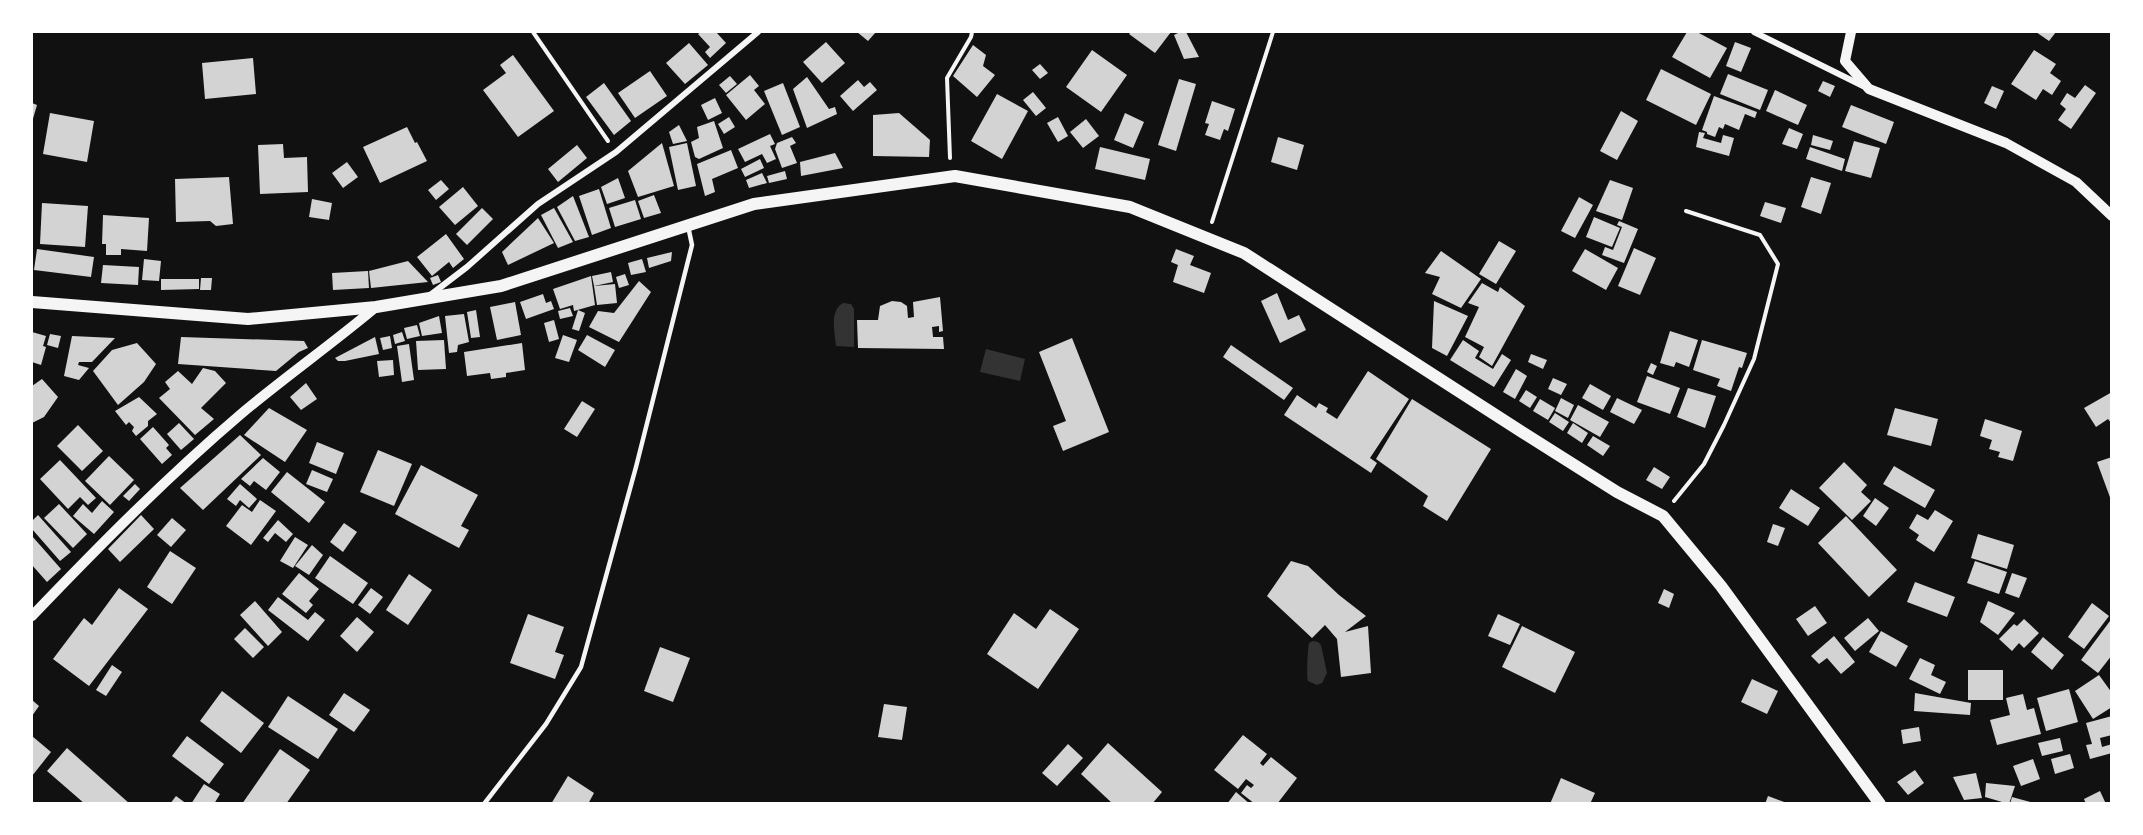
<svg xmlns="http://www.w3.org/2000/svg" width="2143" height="835" font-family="'Golos Text',sans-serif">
<rect width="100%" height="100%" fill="#111"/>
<!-- water -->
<g fill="#333">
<path d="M843,303L851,304L854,309V347L836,346C835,332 829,311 843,303Z"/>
<polygon points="986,349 1025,359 1020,381 980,372"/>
<path d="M1313,641L1318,642L1321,645L1327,673L1322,683L1317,685L1308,681C1306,677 1308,647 1309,643Z"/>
</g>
<!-- building -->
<g fill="#d3d3d3">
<polygon points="701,32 716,32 726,43 710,58 705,52 710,47 698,34"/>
<polygon points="857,32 876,32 868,41"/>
<polygon points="1131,32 1171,32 1155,53 1129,34"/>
<polygon points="1180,32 1186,32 1199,57 1184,59 1174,35"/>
<polygon points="1687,32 1697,32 1727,48 1710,78 1672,57"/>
<polygon points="2036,32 2056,32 2049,41"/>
<polygon points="826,42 845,63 822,83 803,62"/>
<polygon points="1735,42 1751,48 1741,72 1726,66"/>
<polygon points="689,43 708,65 685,84 666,63"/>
<polygon points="973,45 986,55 983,66 995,75 977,97 953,76"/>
<polygon points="1092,50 1127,75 1101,112 1066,87"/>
<polygon points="2034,50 2056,64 2050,73 2061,81 2052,95 2043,89 2036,100 2011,84"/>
<polygon points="513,55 554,111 518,137 483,90 506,73 500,65"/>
<polygon points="253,58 256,94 205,99 202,63"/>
<polygon points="1040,64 1048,73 1040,79 1032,70"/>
<polygon points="1661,69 1711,94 1696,125 1646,100"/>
<polygon points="650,71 667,96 635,118 618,93"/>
<polygon points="1728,74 1768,90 1760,110 1720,94"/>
<polygon points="750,75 759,86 754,90 765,104 746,120 726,95"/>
<polygon points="730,76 737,84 726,93 719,85"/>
<polygon points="807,77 829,109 835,107 837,114 807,128 793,89"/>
<polygon points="1179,79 1196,84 1176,151 1158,145"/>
<polygon points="858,80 864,87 870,82 877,90 853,111 840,96"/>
<polygon points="1823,81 1835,86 1830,97 1818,91"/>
<polygon points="604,83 631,121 614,135 586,97"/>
<polygon points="783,83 800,127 782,135 764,91"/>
<polygon points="2085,85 2096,93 2071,129 2058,120 2066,109 2060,104 2067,93 2075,98"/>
<polygon points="1992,86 2004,91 1996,109 1984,103"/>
<polygon points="1775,90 1807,105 1798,125 1766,111"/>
<polygon points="1033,92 1046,108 1036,116 1023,100"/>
<polygon points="997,94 1028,111 1002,159 971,141"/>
<polygon points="1714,96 1757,112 1755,118 1745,114 1739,130 1725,124 1723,129 1719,127 1715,137 1707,134 1707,132 1702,130"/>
<polygon points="715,98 722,113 708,120 701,105"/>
<polygon points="1212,101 1235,109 1228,131 1224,129 1220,140 1205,135 1209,124 1205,123"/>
<polygon points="32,103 37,105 32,122"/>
<polygon points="1851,105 1894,122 1886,144 1842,127"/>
<polygon points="1621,111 1638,121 1617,160 1600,151"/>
<polygon points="50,113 94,121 87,162 43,154"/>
<polygon points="899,113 930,140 929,157 873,156 873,115"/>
<polygon points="1125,113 1144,122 1133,148 1114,140"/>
<polygon points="729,117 735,127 724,134 718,124"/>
<polygon points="1058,117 1068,136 1058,142 1047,123"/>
<polygon points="1086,119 1099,136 1083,148 1070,132"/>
<polygon points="714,121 723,148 699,159 695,157 691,142 699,138 697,127"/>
<polygon points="679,125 687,141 673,144 669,132"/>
<polygon points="407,127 415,143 417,142 427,161 380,183 363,147"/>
<polygon points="1789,128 1803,134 1797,149 1782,144"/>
<polygon points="1699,132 1705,133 1703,138 1721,143 1723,135 1734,138 1729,156 1696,147"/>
<polygon points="770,134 775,144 770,146 776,159 767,163 762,154 745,162 738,149"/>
<polygon points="1813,135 1833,141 1830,150 1811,145"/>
<polygon points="792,137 796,143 790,146 797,163 782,168 775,149 777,143"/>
<polygon points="1278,137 1304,145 1297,170 1271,162"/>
<polygon points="1854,141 1880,148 1871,178 1845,171"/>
<polygon points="662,143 674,186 638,197 628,171"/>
<polygon points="687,143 696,186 678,190 669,147"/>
<polygon points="283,144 284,158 307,157 308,192 260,194 258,145"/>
<polygon points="577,145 587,158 558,182 548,169"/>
<polygon points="1100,147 1150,159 1145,180 1095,169"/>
<polygon points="1810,147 1845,159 1842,171 1806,159"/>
<polygon points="731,150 738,168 712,179 715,192 705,196 697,164"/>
<polygon points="835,153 843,168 801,176 800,162"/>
<polygon points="760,159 764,168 745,177 741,169"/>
<polygon points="347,162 358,177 343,188 332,173"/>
<polygon points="785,171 787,179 769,183 767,176"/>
<polygon points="762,173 767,183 749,188 746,180"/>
<polygon points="229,177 233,224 216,226 210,221 176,222 175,179"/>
<polygon points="1811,177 1831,183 1821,214 1801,207"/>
<polygon points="618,178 625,198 607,204 601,187"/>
<polygon points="441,180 449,189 436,200 428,190"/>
<polygon points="1610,180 1633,188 1622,220 1596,211"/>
<polygon points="463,187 478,206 455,225 439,207"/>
<polygon points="599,189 611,228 592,235 579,196"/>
<polygon points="654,195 661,213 644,218 638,201"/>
<polygon points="573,196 589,237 575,241 557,207"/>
<polygon points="1579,197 1593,205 1575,238 1561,231"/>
<polygon points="312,199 332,203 329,220 309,217"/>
<polygon points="635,200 641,219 615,227 609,208"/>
<polygon points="1765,202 1786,208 1781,223 1760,216"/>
<polygon points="42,203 88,206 85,247 40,244"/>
<polygon points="482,208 493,219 467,245 456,234"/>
<polygon points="554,208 573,242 558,248 541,215"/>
<polygon points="103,215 149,218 147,251 121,249 121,255 106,255 106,244 102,244"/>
<polygon points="1594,217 1620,228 1612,247 1586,237"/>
<polygon points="538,218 554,243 508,265 502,252"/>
<polygon points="1619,221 1638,229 1624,263 1602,255 1605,247 1613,250 1622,227 1617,225"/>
<polygon points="446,234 464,259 453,268 449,262 432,276 417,257"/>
<polygon points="1499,241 1516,251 1496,284 1479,274"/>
<polygon points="1634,248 1656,258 1640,295 1618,286"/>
<polygon points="37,249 94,257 91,277 34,270"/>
<polygon points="1176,249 1194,256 1190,265 1211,273 1204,293 1173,282 1178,265 1171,262"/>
<polygon points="1585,249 1618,268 1606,290 1572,271"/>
<polygon points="1441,251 1481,279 1461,308 1432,294 1440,277 1425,273"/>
<polygon points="672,252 671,261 649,268 647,258"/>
<polygon points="144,259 161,261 159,281 142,280"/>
<polygon points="642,259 646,272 631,275 628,263"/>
<polygon points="408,261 428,282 371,288 369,271"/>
<polygon points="103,265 139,267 138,285 101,283"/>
<polygon points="368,271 369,288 333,290 332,273"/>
<polygon points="611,272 613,282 594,286 592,276"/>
<polygon points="625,274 629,285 619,288 616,277"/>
<polygon points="438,275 441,282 433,285 430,278"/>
<polygon points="591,276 595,305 574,311 573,305 560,309 553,289"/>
<polygon points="201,278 212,278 211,290 200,290"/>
<polygon points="161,279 199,279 199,289 161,290"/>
<polygon points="639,281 651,292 619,342 589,327 598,311 614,313"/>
<polygon points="1482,283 1498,292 1500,287 1525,306 1492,366 1479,357 1484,347 1465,337 1479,307 1468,303"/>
<polygon points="615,284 617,303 597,305 594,286"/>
<polygon points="1277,293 1288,320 1299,315 1306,330 1280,343 1261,301"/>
<polygon points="543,294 546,303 551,301 554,309 526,319 520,302"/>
<polygon points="940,297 943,331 939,332 939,326 932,327 933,337 943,337 944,349 858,348 857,320 878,320 880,306 892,301 901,302 907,306 908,318 914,317 913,302"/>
<polygon points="1434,301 1468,316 1447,356 1432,348"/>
<polygon points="515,302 521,335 497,340 490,307"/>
<polygon points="570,308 573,316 560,319 558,311"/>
<polygon points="476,310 480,337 471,338 467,312"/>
<polygon points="578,310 585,313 579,331 572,329"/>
<polygon points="464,314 469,342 458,345 457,352 449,353 445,316"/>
<polygon points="439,316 442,333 422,336 419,323"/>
<polygon points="554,320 559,339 549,342 544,323"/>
<polygon points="417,325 420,336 407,339 404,328"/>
<polygon points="1670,331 1698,340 1689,367 1676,362 1674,367 1660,363"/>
<polygon points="32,332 46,336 43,346 46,347 41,365 32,362"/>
<polygon points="402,332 405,341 395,344 393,335"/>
<polygon points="50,334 61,336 58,348 47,345"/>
<polygon points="563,335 577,340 569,362 555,358"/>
<polygon points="587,335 615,350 605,367 578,350"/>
<polygon points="72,336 115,338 92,362 79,362 78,365 89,368 79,380 64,376"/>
<polygon points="390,336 392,348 383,350 380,338"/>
<polygon points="181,337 304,341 308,348 299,352 276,371 178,364"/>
<polygon points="375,337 379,354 345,361 338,361 335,358"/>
<polygon points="1072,338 1109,432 1063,451 1053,426 1066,421 1039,352"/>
<polygon points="444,340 446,369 418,370 416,341"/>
<polygon points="1463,340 1479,351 1475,358 1493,369 1502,354 1511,360 1494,387 1450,360"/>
<polygon points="1702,340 1747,353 1742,368 1739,367 1731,391 1717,386 1720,379 1693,370"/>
<polygon points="137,343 156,364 144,382 118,405 93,371 112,350"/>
<polygon points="522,343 525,370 506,373 506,377 491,379 490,373 467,376 464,352"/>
<polygon points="409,344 414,380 402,382 397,346"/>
<polygon points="1231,345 1293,388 1284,400 1223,357"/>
<polygon points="1531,354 1547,360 1543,369 1528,362"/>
<polygon points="393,360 394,375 379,377 377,361"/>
<polygon points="1651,363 1657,366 1653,375 1647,372"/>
<polygon points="203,368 215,371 226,383 201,408 214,419 195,435 159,398 170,389 165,382 178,371 192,384"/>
<polygon points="1516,369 1527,376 1515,399 1503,392"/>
<polygon points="1368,371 1409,399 1370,458 1377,463 1371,473 1284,415 1297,395 1316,408 1319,403 1328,408 1326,412 1337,419"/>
<polygon points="1647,376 1680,388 1670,414 1637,402"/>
<polygon points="1553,378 1567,384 1561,395 1548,389"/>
<polygon points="42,379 58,397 44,417 32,423 32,386"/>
<polygon points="306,383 317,399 301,410 290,397"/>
<polygon points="1590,384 1611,396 1603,410 1582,398"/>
<polygon points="1688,388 1716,396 1705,428 1677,417"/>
<polygon points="1526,390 1537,397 1530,408 1519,401"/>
<polygon points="2112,392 2112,424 2108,419 2096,427 2084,408"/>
<polygon points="139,397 157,414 148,421 148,426 136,436 132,431 134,427 129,422 126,425 115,411"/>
<polygon points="1561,398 1574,405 1568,418 1555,411"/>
<polygon points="1617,398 1642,410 1634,424 1610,412"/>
<polygon points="1412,399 1491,449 1447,521 1423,506 1428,496 1376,459"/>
<polygon points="1540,399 1555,408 1548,420 1533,411"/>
<polygon points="582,401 595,409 577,437 564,429"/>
<polygon points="1578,405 1609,422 1600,437 1570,420"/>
<polygon points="269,408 307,430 285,462 244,435"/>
<polygon points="1895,408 1938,419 1931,446 1887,435"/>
<polygon points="1555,413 1569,422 1563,431 1549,422"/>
<polygon points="1985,419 2022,431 2013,461 1998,457 2000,452 1989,449 1992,440 1980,436"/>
<polygon points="179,423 194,439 181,450 167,434"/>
<polygon points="1573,423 1588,433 1582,443 1567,433"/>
<polygon points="78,425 103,451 82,471 57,446"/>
<polygon points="153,427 169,445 166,448 172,455 162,464 140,439"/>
<polygon points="240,435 261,455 203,510 180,488"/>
<polygon points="1593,436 1610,446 1603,456 1587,445"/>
<polygon points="317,442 344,453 336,474 309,463"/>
<polygon points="378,450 412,464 394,506 360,492"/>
<polygon points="109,456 134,480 110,505 85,481"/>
<polygon points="2112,457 2112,500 2111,500 2097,462"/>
<polygon points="263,458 280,472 266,490 254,481 250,486 241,479"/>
<polygon points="60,460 96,498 88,505 80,497 68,509 40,479"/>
<polygon points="1844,462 1867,485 1861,492 1871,501 1852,520 1819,488"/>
<polygon points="421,465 478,495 461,526 469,530 459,548 395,514"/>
<polygon points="1894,466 1935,490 1925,508 1883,484"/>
<polygon points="1654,467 1670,477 1662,489 1646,480"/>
<polygon points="312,470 333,479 327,492 306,484"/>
<polygon points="287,472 325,502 309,523 271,492"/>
<polygon points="135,484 140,489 129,501 123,496"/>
<polygon points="240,484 257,499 249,508 240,500 236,506 227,499"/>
<polygon points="1791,489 1820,508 1808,526 1779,508"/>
<polygon points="1875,498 1889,508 1876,526 1863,516"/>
<polygon points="260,500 276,511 251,545 226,526 242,505 252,512"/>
<polygon points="102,501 114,512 94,534 73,516 83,504 92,513"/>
<polygon points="59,504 87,534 73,548 44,518"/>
<polygon points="1935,510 1953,521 1934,552 1916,540 1919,535 1909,528 1917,514 1928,520"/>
<polygon points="38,515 71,552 60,561 32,529 32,521"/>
<polygon points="141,515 154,529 120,562 108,549"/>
<polygon points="1846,516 1897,570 1869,597 1818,543"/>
<polygon points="172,518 186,530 171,547 157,535"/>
<polygon points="278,520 293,534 286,542 275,533 268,542 263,538"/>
<polygon points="344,523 357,532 343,552 330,542"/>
<polygon points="1773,524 1785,528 1778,546 1767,542"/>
<polygon points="1978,534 2014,545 2007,569 1971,558"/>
<polygon points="32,536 61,569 47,582 32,565"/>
<polygon points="295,537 308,545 293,568 280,561"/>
<polygon points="312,545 323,555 309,575 295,566"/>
<polygon points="170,551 196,568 172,604 147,587"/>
<polygon points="330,556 368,583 353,604 315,578"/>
<polygon points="1291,561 1308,566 1339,595 1366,616 1345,632 1368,626 1371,673 1341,677 1337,639 1325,625 1312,638 1267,596"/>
<polygon points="1975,561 2007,572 1999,594 1967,583"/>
<polygon points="299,573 319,589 309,601 313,605 306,613 282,594"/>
<polygon points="2012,573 2027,578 2019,598 2005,593"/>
<polygon points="409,574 432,590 408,625 386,610"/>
<polygon points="1915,582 1955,597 1947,617 1907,602"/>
<polygon points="119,588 148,609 89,686 53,659 84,618 92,625"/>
<polygon points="371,588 383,597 370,614 358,605"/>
<polygon points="1664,589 1674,594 1669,608 1658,603"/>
<polygon points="278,597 308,620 315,612 325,620 308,641 268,610"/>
<polygon points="255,601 282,632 268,646 240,615"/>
<polygon points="1988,601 2015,613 1998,635 1980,622"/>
<polygon points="2092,603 2109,616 2084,649 2068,637"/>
<polygon points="1815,606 1827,623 1808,636 1796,619"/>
<polygon points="1050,609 1079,629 1038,689 987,654 1014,613 1036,629"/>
<polygon points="528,614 564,627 555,652 564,655 555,679 510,663"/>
<polygon points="1498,614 1520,624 1510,645 1488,636"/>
<polygon points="357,617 374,632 357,652 340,636"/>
<polygon points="1868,618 1879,631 1855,651 1844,638"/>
<polygon points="2024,619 2039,633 2024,648 2019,643 2012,651 1999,639 2014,624 2017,626"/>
<polygon points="2110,621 2112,655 2098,673 2081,660"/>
<polygon points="1522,626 1575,652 1555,693 1502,667"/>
<polygon points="245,628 264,647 253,658 234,639"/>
<polygon points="1881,631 1908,646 1896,667 1869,652"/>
<polygon points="1834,636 1855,662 1841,674 1827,658 1819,664 1811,656"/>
<polygon points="2043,637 2064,655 2052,670 2031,652"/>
<polygon points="660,647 690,658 673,702 644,691"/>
<polygon points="1920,658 1935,665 1931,675 1946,682 1940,694 1909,679"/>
<polygon points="112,665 122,672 106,696 96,690"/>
<rect x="1968" y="670" width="35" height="30"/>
<polygon points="2099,675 2112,693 2112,707 2093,719 2075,691"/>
<polygon points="1752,679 1778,691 1767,714 1741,702"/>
<polygon points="2069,689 2078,722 2046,731 2037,698"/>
<polygon points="222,691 264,723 241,753 200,721"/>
<polygon points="344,693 370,710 354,732 329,715"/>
<polygon points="1915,693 1971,703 1970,715 1914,711"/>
<polygon points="2023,694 2027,710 2034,708 2041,734 1997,745 1990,720 2010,715 2006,698"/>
<polygon points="288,696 338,729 318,759 268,727"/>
<polygon points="32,700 39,706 32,716"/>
<polygon points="884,704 907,707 902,740 878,737"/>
<polygon points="2112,716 2112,735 2100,738 2102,747 2112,744 2112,753 2090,759 2086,745 2092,744 2086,723"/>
<polygon points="1919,727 1921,741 1903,744 1901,730"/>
<polygon points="1243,735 1267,754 1260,763 1263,766 1271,757 1297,778 1277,804 1255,804 1241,793 1247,785 1251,788 1254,785 1246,779 1238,789 1214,770"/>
<polygon points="32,736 51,752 32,776"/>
<polygon points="187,736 224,764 209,784 172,756"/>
<polygon points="2060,738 2063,751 2042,756 2038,743"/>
<polygon points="1108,743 1162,792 1152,804 1113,804 1081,774"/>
<polygon points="1068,744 1083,758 1057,786 1042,773"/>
<polygon points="67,748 130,804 85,804 47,771"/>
<polygon points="280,749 310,770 286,804 242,804"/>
<polygon points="2070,754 2074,768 2055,774 2051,759"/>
<polygon points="2033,759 2040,779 2021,786 2013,766"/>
<polygon points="1915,770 1924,783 1908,795 1897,782"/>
<polygon points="1976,773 1982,798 1964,800 1953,777"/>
<polygon points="568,776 594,793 588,804 551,804"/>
<polygon points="1561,778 1595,793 1590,804 1550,804"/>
<polygon points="1986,783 2015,786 2009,804 1985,797"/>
<polygon points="204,784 220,794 214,804 191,804"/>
<polygon points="2100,791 2106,804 2086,804 2084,799"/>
<polygon points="1236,792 1250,804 1227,804"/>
<polygon points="176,796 187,804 170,804"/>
<polygon points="1768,796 1787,803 1787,804 1765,804"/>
<polygon points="2012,797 2034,803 2034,804 2010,804"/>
</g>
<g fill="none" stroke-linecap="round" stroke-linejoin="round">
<!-- path -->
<g stroke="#f5f5f5" stroke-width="4">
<polyline points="533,32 608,141"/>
<polyline points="950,158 947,78 971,37 972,32"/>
<polyline points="1212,222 1273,32"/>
<polyline points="1674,501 1704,464 1724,425 1754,359 1778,264 1760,235 1686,211"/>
</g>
<!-- service -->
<polyline stroke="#f5f5f5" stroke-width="4.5" points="484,804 546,724 581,667 636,467 692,245 688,226"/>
<!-- minor -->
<g stroke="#f5f5f5" stroke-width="6">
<polyline points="1754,32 1863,86"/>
<polyline points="429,296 467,267 538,204 616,152 758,32"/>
</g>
<!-- tertiary -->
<g stroke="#f5f5f5" stroke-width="10">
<polyline points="1851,32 1845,61 1869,89 2006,143 2076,182 2112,216"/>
<path d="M32,616C99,546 167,477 241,414C285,377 332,344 376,307"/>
</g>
<!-- secondary -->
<polyline stroke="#f5f5f5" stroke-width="12" points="32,302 248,319 376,307 501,286 754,204 955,176 1130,207 1244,253 1522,432 1617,492 1663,516 1721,586 1880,804"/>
</g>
<!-- border -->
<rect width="2143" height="835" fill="none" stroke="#ffffff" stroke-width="66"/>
</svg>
